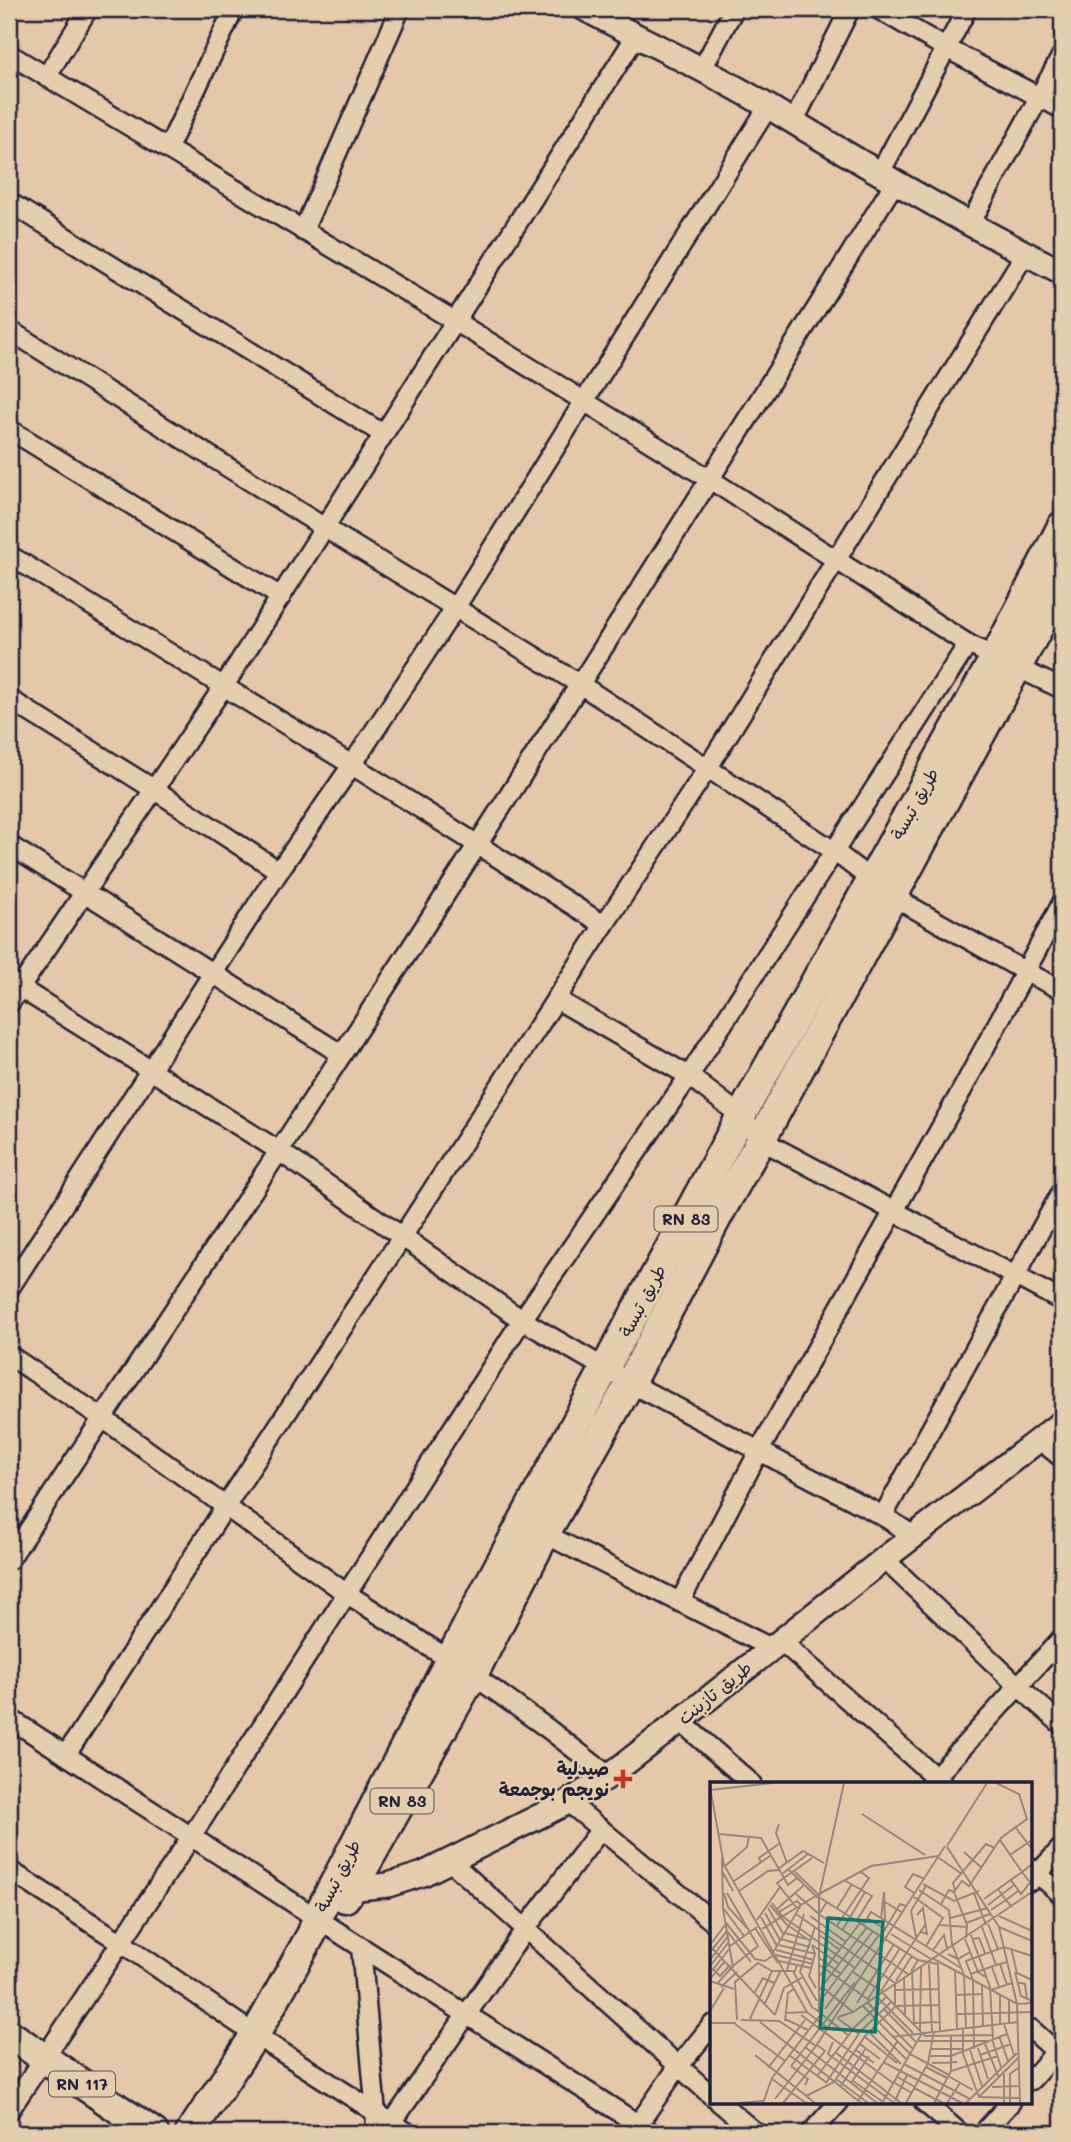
<svg xmlns="http://www.w3.org/2000/svg" width="1071" height="2142" font-family="Mali,'Playpen Sans Arabic',sans-serif">
<rect width="100%" height="100%" fill="#e5c8aa"/>
<filter id="ink" filterUnits="userSpaceOnUse"><feTurbulence type="fractalNoise" baseFrequency=".0143" numOctaves="2"/><feDisplacementMap in="SourceGraphic" scale="14" xChannelSelector="R" yChannelSelector="G"/><feConvolveMatrix kernelMatrix="1 2 1 2 8 2 1 2 1" color-interpolation-filters="sRGB"/></filter>
<g filter="url(#ink)">
<g fill="none" stroke-linecap="round" stroke-linejoin="round">
<!-- minor casing -->
<g stroke="#22223b" stroke-width="23">
<g id="minor">
<polyline points="878,9 946,48 1062,109"/>
<polyline points="9,54 455,321 711,480 968,644 1062,689"/>
<polyline points="701,71 734,9"/>
<polyline points="46,77 88,9"/>
<polyline points="793,123 850,9"/>
<polyline points="168,148 234,9"/>
<polyline points="880,173 967,9"/>
<polyline points="9,202 383,434"/>
<polyline points="970,224 1062,55"/>
<polyline points="303,231 400,9"/>
<polyline points="9,330 325,528 581,685 834,851 892,896 1026,972 1062,990"/>
<polyline points="9,429 281,597"/>
<polyline points="9,555 352,765 604,925"/>
<polyline points="9,699 155,790 279,871"/>
<polyline points="9,845 341,1054"/>
<polyline points="9,981 279,1151 522,1320 630,1383 883,1516 914,1536"/>
<polyline points="556,999 689,1076 741,1116 761,1140 1062,1301"/>
<polyline points="9,1004 224,686 636,36"/>
<polyline points="9,1289 279,871 352,765 455,608 768,107"/>
<polyline points="9,1355 101,1417 346,1593 473,1675 547,1728 609,1776"/>
<polyline points="1040,1440 1062,1458"/>
<polyline points="883,1516 1062,1191"/>
<polyline points="545,1534 771,1648"/>
<polyline points="884,1559 1018,1686 1062,1725"/>
<path d="M9,1560C99,1422 191,1285 281,1148C490,828 694,507 895,182"/>
<polyline points="680,1602 759,1451 962,1090 1062,903"/>
<polyline points="781,1641 942,1783"/>
<polyline points="9,1718 361,1947 652,2133"/>
<polyline points="680,1721 751,1783"/>
<polyline points="66,1755 225,1507 402,1237 604,925 707,769 1025,254"/>
<polyline points="930,1783 1062,1638"/>
<polyline points="568,1802 712,1921"/>
<polyline points="451,1862 712,2096"/>
<polyline points="1031,1868 1062,1895"/>
<polyline points="9,1870 122,1943 255,2035 408,2133"/>
<polyline points="1031,1881 1062,1847"/>
<polyline points="361,1947 376,2114 375,2133"/>
<polyline points="1031,2029 1062,2057"/>
<polyline points="1031,2080 1062,2045"/>
<polyline points="719,2102 756,2133"/>
<polyline points="924,2102 960,2133"/>
<polyline points="9,2111 191,1837 522,1320 689,1076 968,644"/>
<polyline points="392,2123 526,1928 601,1829"/>
<polyline points="632,2133 678,2067 712,2025"/>
<polyline points="811,2133 839,2102"/>
<polyline points="983,2133 1011,2102"/>
</g>
</g>
<!-- tertiary casing -->
<g stroke="#22223b" stroke-width="28">
<g id="tertiary">
<path d="M585,9C646,42 710,71 769,107C865,166 962,222 1062,272"/>
<polyline points="339,1890 388,1885 423,1874 568,1802 609,1776 680,1721 884,1559 1062,1422"/>
</g>
</g>
<!-- primary casing -->
<g stroke="#22223b" stroke-width="33">
<g id="primary">
<polyline points="345,1898 352,1889 473,1675 545,1534 630,1383 720,1212 761,1140 1062,584"/>
<polyline points="9,2034 154,2133"/>
<polyline points="190,2133 255,2035 312,1933 317,1917 490,1582 741,1116 995,657 1062,526"/>
</g>
</g>
<!-- minor -->
<use href="#minor" stroke="#e4cead" stroke-width="18"/>
<!-- tertiary -->
<use href="#tertiary" stroke="#e4cead" stroke-width="23"/>
<!-- primary -->
<use href="#primary" stroke="#e4cead" stroke-width="28"/>
</g>
</g>
<!-- markers -->
<path fill="#c8321e" stroke="#e4cead" stroke-width="2.5" d="M619.5 1768.5h7v7h7v7h-7v7h-7v-7h-7v-7h7z"/>
<g text-anchor="middle" stroke-width="5" stroke-linejoin="round" paint-order="stroke">
<!-- shield labels -->
<g fill="#e4cead" stroke="#5c565d" stroke-width="2">
<rect x="654.5" y="1206.5" width="63" height="25" rx="5"/>
<rect x="370.5" y="1788.5" width="63" height="25" rx="5"/>
<rect x="49" y="2071.5" width="66" height="25" rx="5"/>
</g>
<g font-size="16" font-weight="bold" fill="#22223b">
<text x="686" y="1225">RN 83</text>
<text x="402" y="1807">RN 83</text>
<text x="82" y="2090">RN 117</text>
</g>
<!-- street labels -->
<g font-size="18" fill="#22223b" stroke="#e4cead">
<text transform="translate(915 804) rotate(-61)" y="6">طريق تبسة</text>
<text transform="translate(643 1301) rotate(-62)" y="6">طريق تبسة</text>
<text transform="translate(715 1693) rotate(-39)" y="6">طريق تازبنت</text>
<text transform="translate(338 1876) rotate(-63)" y="6">طريق تبسة</text>
</g>
<!-- poi labels -->
<g font-size="18" font-weight="bold" fill="#22223b" stroke="#e4cead" text-anchor="end">
<text x="609" y="1775">صيدلية<tspan x="609" dy="21">نويجم بوجمعة</tspan></text>
</g>
</g>
<!-- overview -->
<g transform="translate(710 1782)">
<rect width="322" height="322" fill="#e5c8aa"/>
<path fill="none" stroke="#97867e" stroke-width="2" d="M134,1L109,115L208,178L228,182M0,5L14,83L97,230L119,247M0,8L62,1M152,32L215,73M69,42L66,51L77,81M306,46L322,67M9,52L51,56L78,103L87,96M237,64L277,1M237,65L289,145L307,222L310,321M254,70L272,86M300,73L322,58M12,76L13,127L23,186M229,76L252,92M51,80L49,76L70,61M322,82L312,90L322,103M15,84L37,65L39,55M68,87L93,69L114,81M78,87L108,116M12,89L23,109M85,90L109,113M72,92L98,72M134,98L162,114L147,138M301,98L311,112L322,98M24,99L60,74M213,102L244,119L269,109M288,107L296,118L308,109M209,108L239,128L242,162L254,193L256,246M245,108L243,101L276,62L285,66M29,109L58,89L69,88M14,111L18,125L37,146M17,111L48,164L23,184M204,111L195,105L203,92L215,97M264,111L276,143M86,112L109,132L117,120M109,112L161,84L228,74M109,115V231M204,115L233,136L216,164M274,117L312,90L290,58M175,120L193,131M62,121L72,134L145,186M231,122L239,108L244,110M60,123L78,144M278,123L304,103M86,125L67,101L102,76M58,126L74,153M127,126L142,102M14,127L34,154M67,127L94,103M281,128L296,118L302,125M55,131L70,158M86,132L185,201V222M110,133L198,192M207,133L213,126L217,152L211,150M100,134L136,160M289,134L322,149M51,135L67,164M157,136L176,148M240,136L278,126M171,137L174,110L175,138M47,138L70,105M16,141L45,177L55,179L65,172M256,141L280,132M278,142L288,167M153,143L161,130L251,186M230,143L257,145M79,144L100,159M105,145L90,190L107,219M126,145L159,96L151,90M272,145L286,183L297,180M289,145L322,159M45,146L68,181M52,147L109,112M132,149L155,110M75,151L96,157M181,152L221,177M109,153L130,168M261,153L280,205L283,257M171,154L190,122L196,124M206,155L201,129L216,104M256,156L257,143L244,110L252,99L259,104L291,56L317,37L309,12L286,1M71,157L100,165M255,157L268,190L277,196M263,157L269,156L275,171M0,163L15,143M69,163L106,172M102,163L105,172L99,194L106,206M102,163L129,182M0,164L65,233M20,164L47,145M301,166L307,191L322,198M66,168L104,178M223,168L234,153L237,166M64,169L91,123L87,119L69,130M0,170L17,149L41,180M238,172L248,177L260,170M66,173L103,182M108,175L131,192M222,176L307,222L322,221M0,178L18,154M69,179L101,186M228,181L230,249M108,182L159,218M219,182L222,250M290,182L297,203M0,184L18,161M282,185L289,205M2,186L10,194L20,183M77,188L94,132M245,188L247,247M83,189L103,227M143,190L171,209L215,254L282,253M305,190L311,214L322,219M0,191L20,166M261,192L286,183M109,195L150,141M194,195L195,232M0,197L15,179M0,199L24,207M186,199L202,174M307,200L315,202L317,218M7,202L22,185M272,203L273,244M11,205L27,190M112,205L143,230M185,208L229,207M281,208L302,201M171,209L215,143M45,210L53,196L64,201M108,210L157,145M246,213L272,212M290,213V243M166,214L203,251M158,217L190,166M299,217V242M157,220L202,266M55,221L71,188M147,221L184,162M108,222L163,149M152,223L200,272L239,293M104,226L138,253M115,227L169,153M174,227L206,260M0,229L14,206M76,231L97,230M247,232L322,230M65,233L74,206L93,195M91,233L183,301M128,235L143,230L322,110M127,236L149,252M40,237L62,189M75,237L98,248M27,238L25,200L48,181L62,189H85L87,183M31,238L69,239L106,264L235,64M75,239L78,211L84,207M50,240L151,321M0,241H26M204,241L202,188L208,178M204,241L230,240M25,242L75,279M294,242L304,273M165,246L196,277M253,247V269M210,249L211,184M160,251L191,282M289,254L298,279M155,255L187,281M182,255L308,240M282,257L291,285M207,259H278M123,260L118,272L184,321M150,262L170,277M275,262L289,296M95,265L167,321M268,266L278,297M221,267H253M264,267L263,198L256,179L294,165L322,174M146,268L164,281M260,268L272,304M252,269L269,315L310,316M125,270L191,321M45,273L105,321M79,273L117,301M270,273L301,262M220,274H241L297,252M173,280L252,321M222,281L247,280M194,282L260,317M81,284L145,200M81,284L98,297L95,303M216,285L237,296M58,286L95,238M241,289V254M294,292V321M107,294L145,245L176,215M186,294L205,305M238,294L263,308M62,297L96,321M126,297L158,321M143,299L173,320M183,300L202,311M116,301L150,250L181,220M141,301L159,274M130,305L156,266M282,305L310,304M204,306L233,321M96,314L124,300L155,254L186,224L230,223M269,315L309,275M65,317L106,264M148,319L187,260M185,319L197,293M28,321L53,319M53,321L62,296L111,232M73,321L115,269L107,263M172,321L212,251M196,321L218,281L224,249M224,321L241,289L288,274M237,321L250,301M256,321L307,271M300,321V292L308,286"/>
<path fill="#0f766e" fill-opacity="0.15" stroke="#0f766e" stroke-width="3.5" d="M118,136L173,140L165,250L110,246Z"/>
<rect width="322" height="322" fill="none" stroke="#22223b" stroke-width="3.5"/>
</g>
<!-- margin -->
<rect width="1071" height="2142" fill="none" stroke="#e4cead" stroke-width="35"/>
<rect x="18" y="18" width="1036" height="2107" fill="none" stroke="#22223b" stroke-width="2.5" filter="url(#ink)"/>
</svg>
